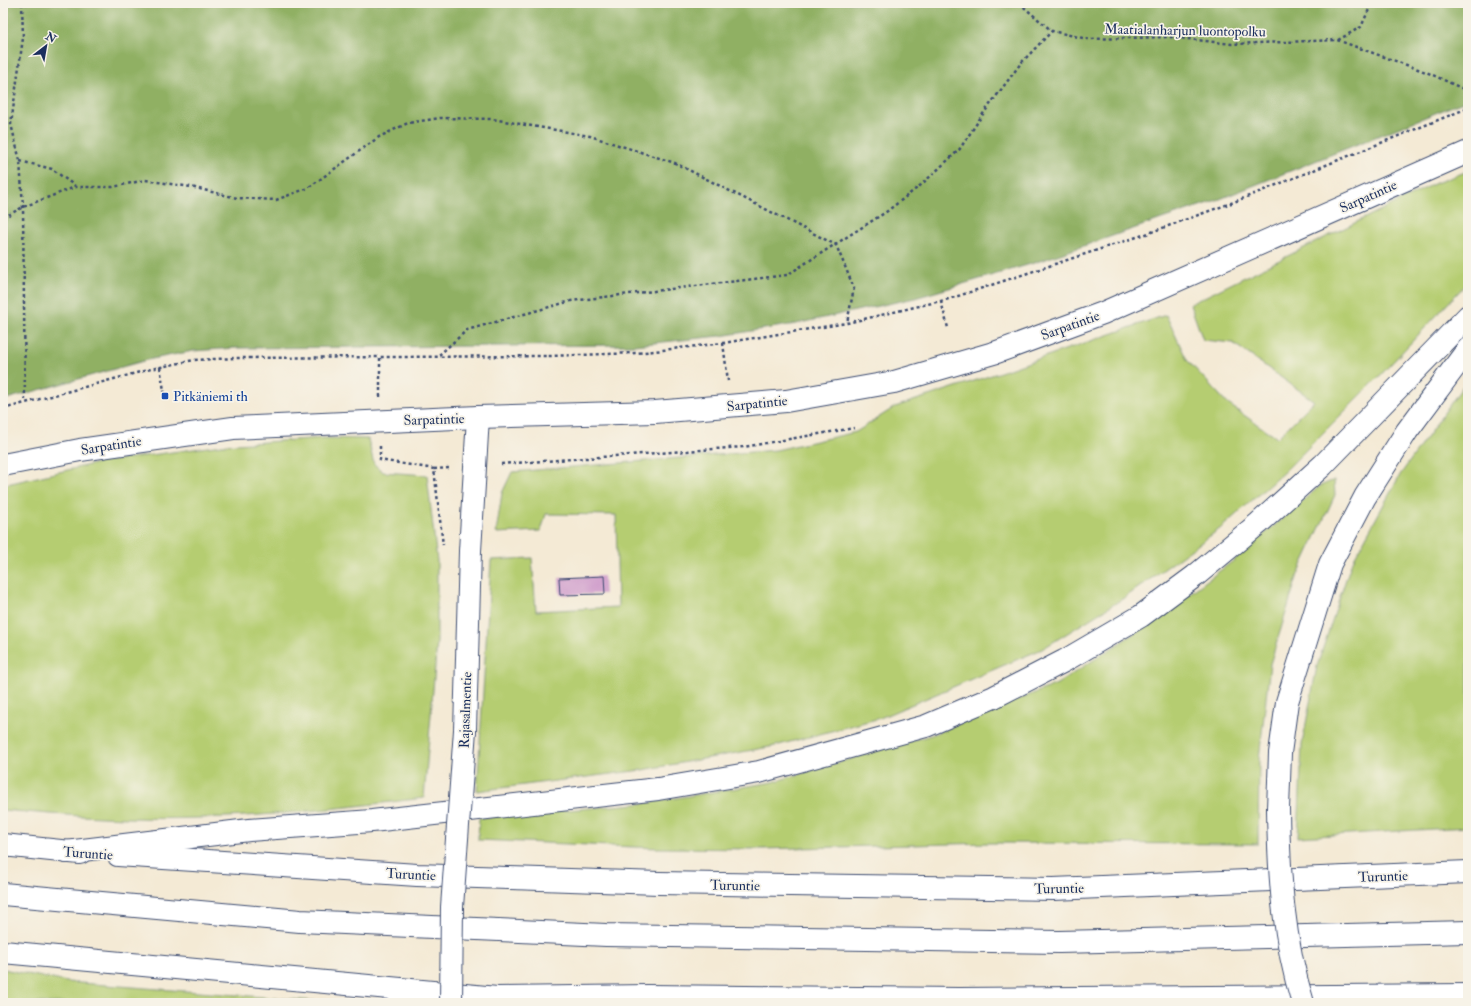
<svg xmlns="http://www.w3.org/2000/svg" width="1471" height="1006" font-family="'IM FELL Double Pica',serif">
<rect width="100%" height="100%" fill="#f7f3e8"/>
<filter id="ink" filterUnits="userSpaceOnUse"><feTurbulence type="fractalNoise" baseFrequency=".025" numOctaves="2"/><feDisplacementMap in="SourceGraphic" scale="8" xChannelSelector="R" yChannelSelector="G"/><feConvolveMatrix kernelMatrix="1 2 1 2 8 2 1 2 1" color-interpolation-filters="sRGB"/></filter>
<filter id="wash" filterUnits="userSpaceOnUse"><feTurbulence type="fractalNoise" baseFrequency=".012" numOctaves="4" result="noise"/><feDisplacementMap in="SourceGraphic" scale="16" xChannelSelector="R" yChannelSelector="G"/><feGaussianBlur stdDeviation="0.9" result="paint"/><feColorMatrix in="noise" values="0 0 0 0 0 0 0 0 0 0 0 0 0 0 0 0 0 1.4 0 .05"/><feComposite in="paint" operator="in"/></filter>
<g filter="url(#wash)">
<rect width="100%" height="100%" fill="#f4ead5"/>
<!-- green -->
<g fill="#b5cd71" stroke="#687e68">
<polygon points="1468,171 1468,282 1374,382 1285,471 1221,528 1127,596 1042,649 880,718 775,746 642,770 477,791 491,560 532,558 536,611 618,607 616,515 546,514 541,531 496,533 502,493 512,472 776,450 856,432 895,407 986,377 1166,315 1187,360 1228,404 1277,438 1314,401 1233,343 1203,340 1190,304 1436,183"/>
<polygon points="1468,379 1468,827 1298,837 1302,744 1317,666 1351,564 1400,475"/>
<path d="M323,438L368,439L374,464L383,472L427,475L437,561V642L424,798C350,807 275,816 200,818C134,820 68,816 3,810V485L102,462L222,445Z"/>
<polygon points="1334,480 1335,495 1298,574 1270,664 1259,759 1258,844 989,843 761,849 657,848 478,840 479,818 646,803 773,782 931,735 1057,684 1147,625 1233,561 1320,486"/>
<polygon points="3,969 67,982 342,1003 3,1003"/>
</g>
<!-- forest -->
<polygon fill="#90b063" stroke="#567060" points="3,3 1468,3 1468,100 1220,199 1031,264 915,298 796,324 720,336 635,345 235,348 193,351 147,360 3,400"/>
<g id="blocks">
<!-- building -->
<polygon fill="#cf9bcb" points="604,576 605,594 560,595 559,578"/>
</g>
</g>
<g filter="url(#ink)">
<use href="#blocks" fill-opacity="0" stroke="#3c4b70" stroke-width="1"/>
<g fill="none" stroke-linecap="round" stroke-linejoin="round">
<!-- minor casing -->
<g stroke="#3c4b70" stroke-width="24">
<polyline id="minor" points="465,730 470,551 478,417"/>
</g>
<!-- major casing -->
<g stroke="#3c4b70" stroke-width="24">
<polyline id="major" points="3,465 80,450 233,428 478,417 655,412 786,401 894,382 997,352 1103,313 1468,152"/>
</g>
<!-- highway casing -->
<g stroke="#3c4b70" stroke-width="24">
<g id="highway">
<polyline points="1278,809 1280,753 1287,702 1330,564 1365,497 1407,431 1468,349"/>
<polyline points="3,845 80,853"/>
<polyline points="66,852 249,830 372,821 658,789 759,772 926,726 994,697 1064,661 1141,616 1195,576 1259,523 1323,465 1468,316"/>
<polyline points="118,855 417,875 659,883 1053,889 1468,872"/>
<polyline points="3,894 300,921 606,935 1059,942 1468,932"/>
<polyline points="3,952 497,998 648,996 959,999 1468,995"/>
</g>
</g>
<!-- path -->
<g stroke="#3c4b70" stroke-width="2.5" stroke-dasharray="3 3" stroke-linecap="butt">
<polyline points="22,3 23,38 11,124 20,161 23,207 25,403"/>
<polyline points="1019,3 1052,31 1087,39 1170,37 1232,44 1337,40 1426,72 1468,91"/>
<polyline points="1338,40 1361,27 1372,3"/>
<polyline points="20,161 52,169 75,186"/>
<polyline points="3,218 23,207 75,187 113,187 145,180 191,187 237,198 276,200 308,188 379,137 408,123 440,118 492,119 590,136 675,163 836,245 854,288 847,323"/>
<polyline points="941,301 948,328"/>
<polyline points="723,343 728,381"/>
<polyline points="439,355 467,330 571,301 787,275 886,212 921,185 959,150 983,114 1021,63 1052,31"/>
<polyline points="160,367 165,396"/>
<polyline points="380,397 380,356"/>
<polyline points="3,409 151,369 194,360 236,358 549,356 637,353 723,343 847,323 949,299 1146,234 1234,202 1468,108"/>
<polyline points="380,446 380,460 434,469 443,545"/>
<polyline points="501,464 743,447 854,428"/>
<polyline points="434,469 450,468"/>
</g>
<!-- minor -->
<use href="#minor" stroke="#fff" stroke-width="22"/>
<!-- major -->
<use href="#major" stroke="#fff" stroke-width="22"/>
<!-- highway -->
<use href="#highway" stroke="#fff" stroke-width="22"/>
<!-- minor-bridge casing -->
<g stroke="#3c4b70" stroke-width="24" stroke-linecap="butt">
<polyline id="minor-bridge" points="451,1003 452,907 465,730"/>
</g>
<!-- highway-bridge casing -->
<g stroke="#3c4b70" stroke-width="24" stroke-linecap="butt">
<path id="highway-bridge" d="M1278,809C1279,875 1283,939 1303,1003"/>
</g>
<!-- minor-bridge -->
<use href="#minor-bridge" stroke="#fff" stroke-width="22"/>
<!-- highway-bridge -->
<use href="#highway-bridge" stroke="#fff" stroke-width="22"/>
</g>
</g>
<!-- markers -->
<rect fill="#1a4fb4" stroke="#f7f3e8" stroke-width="1.5" x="161" y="392" width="8" height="8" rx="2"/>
<g text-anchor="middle" stroke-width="3.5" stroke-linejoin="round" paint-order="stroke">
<!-- street labels -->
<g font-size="14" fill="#1b2f5e" stroke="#f7f3e8">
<text transform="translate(1185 30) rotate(1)" y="5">Maatialanharjun luontopolku</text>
<text transform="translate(1368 196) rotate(-24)" y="5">Sarpatintie</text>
<text transform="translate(1070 325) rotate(-20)" y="5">Sarpatintie</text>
<text transform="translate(757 403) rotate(-6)" y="5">Sarpatintie</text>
<text transform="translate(434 419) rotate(-2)" y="5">Sarpatintie</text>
<text transform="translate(111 445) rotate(-9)" y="5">Sarpatintie</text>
<text transform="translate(465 710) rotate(-88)" y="5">Rajasalmentie</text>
<text transform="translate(88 853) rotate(4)" y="5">Turuntie</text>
<text transform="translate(411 874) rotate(3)" y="5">Turuntie</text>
<text transform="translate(1383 876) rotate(-2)" y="5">Turuntie</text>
<text transform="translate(735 885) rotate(1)" y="5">Turuntie</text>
<text transform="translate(1059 888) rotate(-1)" y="5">Turuntie</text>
</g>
<!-- transit labels -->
<g font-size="14" fill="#164399" stroke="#f7f3e8" text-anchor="start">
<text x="173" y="401">Pitkäniemi th</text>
</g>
</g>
<!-- margin -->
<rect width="1471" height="1006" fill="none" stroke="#f7f3e8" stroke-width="16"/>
<!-- north arrow -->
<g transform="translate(46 46) rotate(31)" stroke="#f7f3e8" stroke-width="3" paint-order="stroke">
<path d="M0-3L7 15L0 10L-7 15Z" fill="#1b2f5e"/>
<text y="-6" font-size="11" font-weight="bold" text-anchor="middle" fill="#1b2f5e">N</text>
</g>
</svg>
